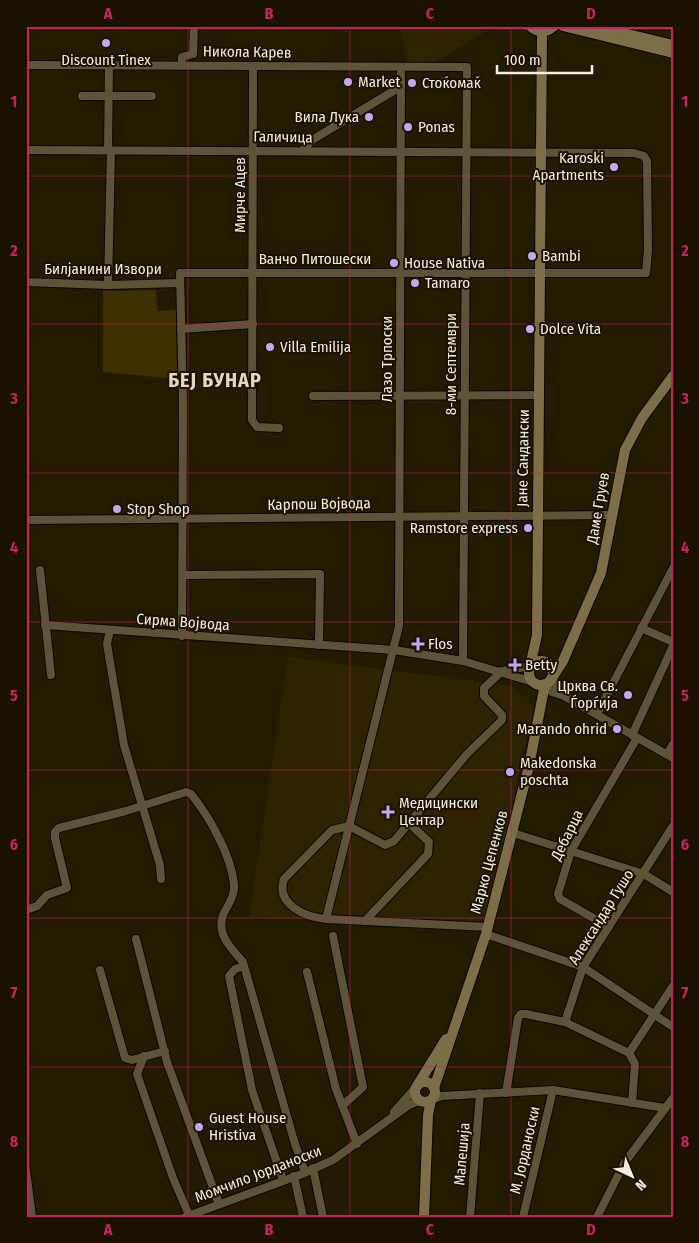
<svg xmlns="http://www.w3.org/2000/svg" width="699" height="1243" font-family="'Fira Sans Condensed',sans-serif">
<rect width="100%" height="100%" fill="#231b00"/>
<!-- built -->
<g fill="#2e2300">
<polygon points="482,26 485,32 426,67 409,66 398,27"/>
<polygon points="288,657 511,686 534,707 485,926 249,917"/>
</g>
<!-- grass -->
<polygon fill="#3e3000" points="156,290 157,311 176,310 177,379 103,372 103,291"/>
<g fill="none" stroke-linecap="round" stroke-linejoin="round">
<!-- street casing -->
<g stroke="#0c0500" stroke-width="10">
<g id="street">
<polyline points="26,65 467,67 463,661"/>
<polyline points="182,65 182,57 193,54 194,26"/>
<polyline points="253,66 252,420 257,427 279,428"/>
<polyline points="401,67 399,626 326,919 488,927"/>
<polyline points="82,96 152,96"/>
<polyline points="26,150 634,153 644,156 647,161 648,250 646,273 180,273 183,404 182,636"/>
<polyline points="108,150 109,65"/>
<polyline points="302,151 312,140 400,87"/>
<polyline points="26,282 108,285 180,283"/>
<polyline points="108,285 111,151"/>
<polyline points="181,329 253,324"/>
<polyline points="313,396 539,395"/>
<polyline points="26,520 612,515"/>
<polyline points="40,570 51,675"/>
<polyline points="183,575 320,574 319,645"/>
<polyline points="45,625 394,650 463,661 533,682"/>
<polyline points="641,628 673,642"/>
<polyline points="110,630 107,644 124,745 160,865 161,879"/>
<polyline points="552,678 563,695"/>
<polyline points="545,684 552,692 564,696 673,758"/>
<polyline points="597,714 673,568"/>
<polyline points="632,735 673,646"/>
<polyline points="667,754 673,744"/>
<polyline points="513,833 644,874 673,892"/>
<path d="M26,910L37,906L47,895L67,888L55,838V832L59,828L126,811L186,792L191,794C209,816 231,855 234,884C235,893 231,901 226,909C213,931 229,946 243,962L295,1144L305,1172"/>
<path d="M326,919C306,917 275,905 284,879L332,830L349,826L385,845L394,841L467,754L502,720V715L484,696V688L502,671L530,666"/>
<polyline points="365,921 428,854 429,842 409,823"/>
<polyline points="609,927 560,899 558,894 571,851 637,738"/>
<polyline points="486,934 583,967 673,1027"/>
<polyline points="333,936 363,1087 342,1106"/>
<polyline points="136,939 167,1062 219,1204"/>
<polyline points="244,966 235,969 229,976 252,1090 283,1180"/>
<polyline points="100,970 125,1058 132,1060 165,1051"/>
<polyline points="307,972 336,1089 357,1144"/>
<polyline points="565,1022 629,1053"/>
<polyline points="144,1056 137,1074 173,1178 189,1215"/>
<polyline points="506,1093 518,1018 521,1014 526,1014 565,1022 583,967 673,826"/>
<polyline points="431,1100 442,1096 553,1090 665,1108"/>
<polyline points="632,1103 635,1064 629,1053 673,986"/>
<polyline points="394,1112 417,1086"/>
<polyline points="313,1168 323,1217"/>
<polyline points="26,1170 32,1217"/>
<polyline points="294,1176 303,1217"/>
<polyline points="185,1217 302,1174 333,1160 409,1105 419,1101"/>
<polyline points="470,1217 480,1093"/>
<polyline points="523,1217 553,1090"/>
<polyline points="597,1217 625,1162 673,1098"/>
</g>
</g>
<!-- secondary casing -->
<g stroke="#0c0500" stroke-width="12">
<g id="secondary">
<path d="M530,26C537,33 547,33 554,26"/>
<polyline points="563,26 673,53"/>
<polyline points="595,26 673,45"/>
<circle cx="541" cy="673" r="12"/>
<polyline points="530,666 537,635 542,32"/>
<polyline points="552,678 563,661 601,573 625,450 642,418 673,376"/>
<circle cx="425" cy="1092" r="10"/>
<polyline points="417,1086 446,1039"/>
<polyline points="434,1088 486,934 529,766 545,684"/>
<polyline points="424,1217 428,1115 431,1100"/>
</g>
</g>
<!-- street -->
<use href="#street" stroke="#5d5437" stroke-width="8"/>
<!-- secondary -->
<use href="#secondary" stroke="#7c6f47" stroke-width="10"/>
</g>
<!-- grid -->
<path fill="none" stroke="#c42362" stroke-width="1" stroke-opacity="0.55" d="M188,26V1217M350,26V1217M511,26V1217M26,176H673M26,324H673M26,473H673M26,622H673M26,770H673M26,918H673M26,1067H673"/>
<!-- markers -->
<g fill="#c5a7f1" stroke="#1a1100" stroke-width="2">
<circle cx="106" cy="43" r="5"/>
<circle cx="348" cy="82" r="5"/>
<circle cx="412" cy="83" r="5"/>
<circle cx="369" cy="117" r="5"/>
<circle cx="408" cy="127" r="5"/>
<circle cx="614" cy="167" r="5"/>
<circle cx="532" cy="256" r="5"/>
<circle cx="394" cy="263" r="5"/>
<circle cx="415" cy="283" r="5"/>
<circle cx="530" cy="329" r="5"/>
<circle cx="270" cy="347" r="5"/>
<circle cx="117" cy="509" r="5"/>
<circle cx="528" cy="528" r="5"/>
<path d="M415.5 636.5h5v5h5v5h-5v5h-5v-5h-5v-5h5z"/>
<path d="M512.5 657.5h5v5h5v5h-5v5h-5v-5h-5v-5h5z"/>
<circle cx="628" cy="695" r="5"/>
<circle cx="617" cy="729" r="5"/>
<circle cx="510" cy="772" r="5"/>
<path d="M385.5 804.5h5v5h5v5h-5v5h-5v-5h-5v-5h5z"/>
<circle cx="199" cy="1127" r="5"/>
</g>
<g text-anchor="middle" stroke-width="4" stroke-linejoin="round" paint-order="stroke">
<!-- street labels -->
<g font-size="15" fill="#f4efde" stroke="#1a1100">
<text transform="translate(247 52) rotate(1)" y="5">Никола Карев</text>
<text transform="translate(283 137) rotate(1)" y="5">Галичица</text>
<text transform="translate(240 195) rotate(-90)" y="5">Мирче Ацев</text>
<text x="315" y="264">Ванчо Питошески</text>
<text x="103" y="274">Билјанини Извори</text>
<text transform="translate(387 359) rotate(-90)" y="5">Лазо Трпоски</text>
<text transform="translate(451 364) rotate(-90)" y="5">8-ми Септември</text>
<text transform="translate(523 458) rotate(-89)" y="5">Јане Сандански</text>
<text transform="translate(319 504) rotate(-1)" y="5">Карпош Војвода</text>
<text transform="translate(598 508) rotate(-80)" y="5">Даме Груев</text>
<text transform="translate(183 622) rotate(4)" y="5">Сирма Војвода</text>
<text transform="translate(567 835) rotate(-64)" y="5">Дебарца</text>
<text transform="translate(489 862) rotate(-75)" y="5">Марко Цепенков</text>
<text transform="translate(601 917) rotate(-58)" y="5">Александар Гушо</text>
<text transform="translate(525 1150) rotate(-77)" y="5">М. Јорданоски</text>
<text transform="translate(462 1154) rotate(-85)" y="5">Малешија</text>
<text transform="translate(258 1174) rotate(-21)" y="5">Момчило Јорданоски</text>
</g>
<!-- poi labels -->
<g font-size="15" fill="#f4efde" stroke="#1a1100" text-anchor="start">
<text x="106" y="65" text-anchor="middle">Discount Tinex</text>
<text x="358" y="87">Market</text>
<text x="422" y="88">Стоќомаќ</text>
<text x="359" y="122" text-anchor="end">Вила Лука</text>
<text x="418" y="132">Ponas</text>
<text x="604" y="163" text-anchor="end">Karoski<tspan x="604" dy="17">Apartments</tspan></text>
<text x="542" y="261">Bambi</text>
<text x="404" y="268">House Nativa</text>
<text x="425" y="288">Tamaro</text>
<text x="540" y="334">Dolce Vita</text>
<text x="280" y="352">Villa Emilija</text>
<text x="127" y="514">Stop Shop</text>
<text x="518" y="533" text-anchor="end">Ramstore express</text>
<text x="428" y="649">Flos</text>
<text x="525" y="670">Betty</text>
<text x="618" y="691" text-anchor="end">Црква Св.<tspan x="618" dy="17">Ѓoрѓијa</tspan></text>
<text x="607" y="734" text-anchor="end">Marando ohrid</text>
<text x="520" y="768">Makedonska<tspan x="520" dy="17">poschta</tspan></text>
<text x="399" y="808">Медицински<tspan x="399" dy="17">Центар</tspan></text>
<text x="209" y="1123">Guest House<tspan x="209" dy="17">Hristiva</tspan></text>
</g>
<!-- district labels -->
<g font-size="20" font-weight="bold" letter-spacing="1" fill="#e4dab9" stroke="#1a1100">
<text x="215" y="387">БЕЈ БУНАР</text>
</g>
</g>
<!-- border -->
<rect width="699" height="1243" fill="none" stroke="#1a1100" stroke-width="55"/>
<!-- north arrow -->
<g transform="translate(632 1176) rotate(136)" stroke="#1a1100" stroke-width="4" paint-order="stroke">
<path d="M0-4L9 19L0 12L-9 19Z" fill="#f4efde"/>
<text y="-8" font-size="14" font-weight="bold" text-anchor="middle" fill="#f4efde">N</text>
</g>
<!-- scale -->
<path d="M497 65v8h95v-8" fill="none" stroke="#f4efde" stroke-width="2.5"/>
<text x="504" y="65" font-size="15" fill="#f4efde" stroke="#1a1100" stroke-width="4" paint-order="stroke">100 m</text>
<rect x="28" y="28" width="644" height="1188" fill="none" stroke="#c42362" stroke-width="2"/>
<g font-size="16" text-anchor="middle" font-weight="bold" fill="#c42362">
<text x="108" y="19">A</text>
<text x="269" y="19">B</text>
<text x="430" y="19">C</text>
<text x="591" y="19">D</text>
<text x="14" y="107">1</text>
<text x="685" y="107">1</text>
<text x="14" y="256">2</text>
<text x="685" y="256">2</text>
<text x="14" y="404">3</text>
<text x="685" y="404">3</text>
<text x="14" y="553">4</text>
<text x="685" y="553">4</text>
<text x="14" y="701">5</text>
<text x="685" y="701">5</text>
<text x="14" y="850">6</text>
<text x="685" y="850">6</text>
<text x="14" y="998">7</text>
<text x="685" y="998">7</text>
<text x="14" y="1147">8</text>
<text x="685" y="1147">8</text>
<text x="108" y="1235">A</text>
<text x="269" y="1235">B</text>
<text x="430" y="1235">C</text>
<text x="591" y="1235">D</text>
</g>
</svg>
